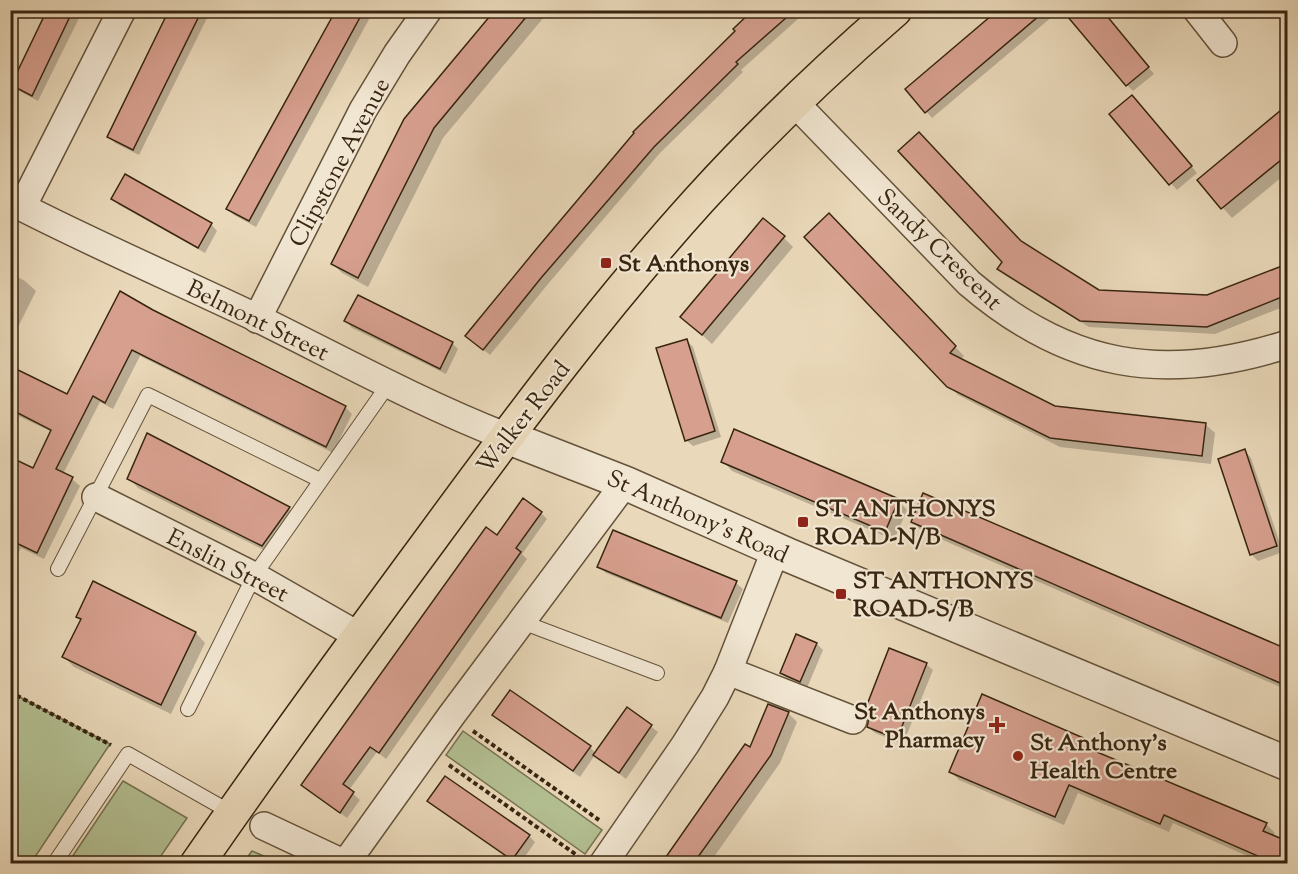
<svg xmlns="http://www.w3.org/2000/svg" width="1298" height="874" font-family="'Sorts Mill Goudy',serif">
<rect width="100%" height="100%" fill="#e9d8b9"/>
<filter id="stains"><feTurbulence type="fractalNoise" baseFrequency=".00333" numOctaves="4"/><feColorMatrix values="0 0 0 0 .2 0 0 0 0 .09 0 0 0 0 .02 0 0 0 .5 -.17"/></filter>
<radialGradient id="worn" r=".72"><stop offset=".6" stop-color="#630" stop-opacity="0"/><stop offset="1" stop-color="#630" stop-opacity=".3"/></radialGradient>
<!-- green -->
<g fill="#b3bf92" stroke="#767251" stroke-width="1.5">
<polygon points="10,692 110,744 31,863 11,863"/>
<polygon points="463,731 602,830 585,854 446,755"/>
<polygon points="123,781 187,818 156,863 68,863"/>
<polygon points="252,851 280,863 243,863"/>
</g>
<!-- shadow -->
<g fill="#0003">
<polygon points="48,10 83,10 38,101 19,91 12,85"/>
<polygon points="171,10 211,10 139,155 115,143 109,136"/>
<polygon points="337,10 374,10 256,227 234,215 228,208"/>
<polygon points="497,10 550,10 443,138 368,287 342,273 333,264"/>
<polygon points="756,10 808,10 741,70 743,72 660,153 548,284 490,355 474,342"/>
<polygon points="1000,10 1060,10 932,118 926,111"/>
<polygon points="1101,10 1154,74 1133,91 1127,85"/>
<polygon points="1138,103 1197,173 1177,190 1111,114"/>
<polygon points="1288,107 1288,172 1232,218 1199,181"/>
<polygon points="113,199 211,224 217,231 205,253 119,205"/>
<polygon points="829,215 964,356 960,360 1054,407 1205,424 1215,433 1211,464 1060,447 958,395 806,237"/>
<polygon points="783,237 793,247 712,344 692,326"/>
<polygon points="1288,265 1288,305 1215,334 1089,327 1006,276 999,269 1098,291 1207,296"/>
<polygon points="10,273 25,281 36,291 10,343"/>
<polygon points="152,311 345,407 352,414 333,453 140,356 113,409 100,402 63,474 72,479 80,486 44,559 21,548 10,569 10,459 34,470 52,432 10,412 10,367 67,396"/>
<polygon points="346,321 452,343 458,349 446,374 352,328"/>
<polygon points="686,340 693,347 721,437 693,446 686,440"/>
<polygon points="1245,451 1251,458 1283,552 1258,561 1251,554"/>
<polygon points="723,461 898,500 907,510 894,540 732,471"/>
<polygon points="129,478 289,509 298,518 272,554 138,488"/>
<polygon points="924,495 1288,650 1287,690 922,531 912,522"/>
<polygon points="541,513 547,519 522,554 527,559 386,759 377,752 349,790 360,800 347,818 310,791 303,785 497,537"/>
<polygon points="599,566 736,583 743,589 728,623 606,573"/>
<polygon points="93,583 196,633 205,643 171,714 74,667 64,657 82,621 77,616"/>
<polygon points="797,636 817,644 823,650 807,688 789,681 782,674"/>
<polygon points="926,664 933,670 903,744 875,733 868,727"/>
<polygon points="982,696 1087,741 1096,750 1095,753 1266,824 1275,833 1273,836 1288,843 1288,864 1265,864 1173,823 1169,832 1078,793 1064,825 959,780 950,771"/>
<polygon points="628,709 658,732 626,779 595,755 580,777 494,715 590,747 596,754"/>
<polygon points="788,713 797,722 780,763 709,864 662,864 751,749"/>
<polygon points="429,801 529,836 535,842 520,864 516,864"/>
</g>
<!-- building -->
<g fill="#d69f8e" stroke="#382510" stroke-width="1.5">
<polygon points="47,10 73,10 32,96 11,85"/>
<polygon points="169,10 202,10 133,150 107,137"/>
<polygon points="336,10 364,10 249,221 226,209"/>
<polygon points="495,10 532,10 434,128 358,278 331,264 404,119"/>
<polygon points="753,10 795,10 736,62 738,64 654,147 541,278 483,350 465,336 538,247 634,133 633,132 735,31 733,29"/>
<polygon points="998,10 1046,10 925,113 905,89"/>
<polygon points="1062,10 1102,10 1149,67 1126,86"/>
<polygon points="1132,95 1192,166 1169,185 1109,114"/>
<polygon points="1287,105 1287,155 1221,209 1197,180"/>
<polygon points="919,132 1021,241 1099,290 1207,295 1287,264 1287,295 1207,327 1080,321 997,269 1002,262 898,151"/>
<polygon points="125,174 212,223 198,248 111,199"/>
<polygon points="829,213 956,346 950,353 1055,406 1206,423 1202,456 1050,438 947,387 804,237"/>
<polygon points="763,218 785,236 702,335 680,317"/>
<polygon points="120,291 153,310 346,406 326,447 132,350 105,403 93,396 56,469 73,477 37,553 10,540 10,457 33,468 51,430 10,409 10,366 67,394"/>
<polygon points="358,295 453,342 440,369 344,321"/>
<polygon points="687,339 715,431 685,441 656,348"/>
<polygon points="734,429 899,499 885,532 721,462"/>
<polygon points="147,433 290,507 262,546 127,479"/>
<polygon points="1245,449 1277,546 1250,555 1218,459"/>
<polygon points="923,493 1287,649 1287,686 911,522"/>
<polygon points="523,498 542,512 516,548 521,552 379,753 370,747 343,784 354,792 340,813 301,785 486,527 497,535"/>
<polygon points="613,530 737,581 721,618 597,567"/>
<polygon points="93,581 196,632 161,705 62,657 81,619 76,617"/>
<polygon points="796,634 817,643 800,682 780,673"/>
<polygon points="889,648 927,663 897,739 867,727 869,718 865,710"/>
<polygon points="510,690 591,746 573,771 492,715"/>
<polygon points="982,694 1088,740 1085,747 1267,823 1263,831 1287,841 1287,864 1276,864 1164,815 1160,824 1069,785 1055,817 949,772"/>
<polygon points="768,704 789,712 771,755 693,864 661,864 745,744 750,747"/>
<polygon points="627,707 652,725 619,773 593,755"/>
<polygon points="445,776 530,835 512,860 427,801"/>
</g>
<g fill="none" stroke-linecap="round" stroke-linejoin="round">
<!-- service casing -->
<g stroke="#64523a" stroke-width="16">
<g id="service">
<polyline points="58,569 148,395 320,480"/>
<polyline points="522,622 657,673"/>
<polyline points="188,709 254,576 388,385"/>
<polyline points="54,864 128,754 232,813"/>
</g>
</g>
<!-- minor casing -->
<g stroke="#64523a" stroke-width="30">
<g id="minor">
<polyline points="1197,10 1223,43"/>
<path d="M794,102L969,283C1068,368 1164,384 1288,344"/>
<path d="M10,201C91,243 175,279 257,318C340,359 420,403 507,437"/>
<polyline points="22,207 122,10"/>
<polyline points="257,319 363,110 397,54 428,10"/>
<polyline points="96,497 254,576 359,636"/>
<polyline points="728,671 853,720"/>
<polyline points="264,826 345,864"/>
<polyline points="345,864 451,716 625,483"/>
<polyline points="603,864 685,745 715,697 728,671 776,549"/>
</g>
</g>
<!-- tertiary casing -->
<g stroke="#64523a" stroke-width="36">
<polyline id="tertiary" points="507,437 625,483 788,555 1288,764"/>
</g>
<!-- primary casing -->
<g stroke="#382510" stroke-width="36">
<path id="primary" d="M197,864C273,754 352,646 431,539C516,423 603,306 700,199C761,132 826,70 895,10"/>
</g>
<!-- path -->
<g stroke="#382510" stroke-width="4" stroke-dasharray="4.5 3" stroke-linecap="butt">
<polyline points="10,692 111,745"/>
<polyline points="473,731 599,820"/>
<polyline points="449,765 578,856"/>
</g>
<!-- service -->
<use href="#service" stroke="#f1e6d2" stroke-width="14"/>
<!-- minor -->
<use href="#minor" stroke="#f1e6d2" stroke-width="27"/>
<!-- tertiary -->
<use href="#tertiary" stroke="#f1e6d2" stroke-width="33"/>
<!-- primary -->
<use href="#primary" stroke="#e9d8b9" stroke-width="33"/>
</g>
<!-- markers -->
<g fill="#8f2418" stroke="#f1e6d2" stroke-width="2">
<rect x="600" y="257" width="12" height="12" rx="3"/>
<rect x="797" y="516" width="12" height="12" rx="3"/>
<rect x="835" y="588" width="12" height="12" rx="3"/>
<path d="M994 716h6v6h6v6h-6v6h-6v-6h-6v-6h6z"/>
<circle cx="1018" cy="756" r="6"/>
</g>
<g text-anchor="middle" stroke-width="4.5" stroke-linejoin="round" paint-order="stroke">
<!-- street labels -->
<g font-size="24" fill="#382510" stroke="#f1e6d2">
<text transform="translate(339 162) rotate(-62)" y="8">Clipstone Avenue</text>
<text transform="translate(940 249) rotate(44)" y="8">Sandy Crescent</text>
<text transform="translate(258 320) rotate(26)" y="8">Belmont Street</text>
<text transform="translate(523 417) rotate(-52)" y="8">Walker Road</text>
<text transform="translate(698 516) rotate(24)" y="8">St Anthony's Road</text>
<text transform="translate(228 565) rotate(27)" y="8">Enslin Street</text>
</g>
<!-- poi labels -->
<g font-size="24" font-weight="bold" fill="#382510" stroke="#f1e6d2" text-anchor="start">
<text x="618" y="271">St Anthonys</text>
<text x="815" y="516">ST ANTHONYS<tspan x="815" dy="28">ROAD-N/B</tspan></text>
<text x="853" y="588">ST ANTHONYS<tspan x="853" dy="28">ROAD-S/B</tspan></text>
<text x="985" y="719" text-anchor="end">St Anthonys<tspan x="985" dy="28">Pharmacy</tspan></text>
<text x="1030" y="750">St Anthony’s<tspan x="1030" dy="28">Health Centre</tspan></text>
</g>
</g>
<!-- margin -->
<rect width="1298" height="874" fill="none" stroke="#e9d8b9" stroke-width="36"/>
<rect x="12" y="12" width="1274" height="850" fill="none" stroke="#382510" stroke-width="3"/>
<rect x="18" y="18" width="1262" height="838" fill="none" stroke="#382510" stroke-width="1.5"/>
<rect width="100%" height="100%" filter="url(#stains)"/>
<rect width="100%" height="100%" fill="url(#worn)"/>
</svg>
